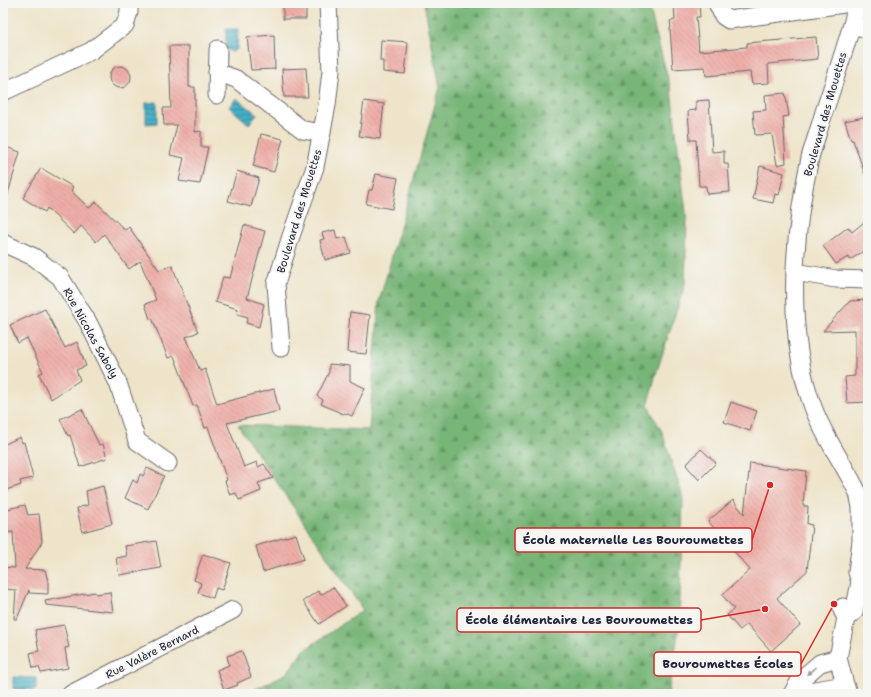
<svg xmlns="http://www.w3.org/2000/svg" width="871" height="697" font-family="'Shantell Sans',sans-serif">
<defs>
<pattern id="forest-firs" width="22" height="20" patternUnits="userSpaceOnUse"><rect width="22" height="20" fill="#78b678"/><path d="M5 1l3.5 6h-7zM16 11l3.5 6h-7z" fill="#629464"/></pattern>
<pattern id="water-rules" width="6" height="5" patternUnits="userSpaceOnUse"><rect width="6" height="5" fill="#44adc3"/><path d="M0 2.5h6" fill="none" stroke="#388ca0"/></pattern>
<pattern id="building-back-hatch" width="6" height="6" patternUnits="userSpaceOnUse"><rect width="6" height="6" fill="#eeafa7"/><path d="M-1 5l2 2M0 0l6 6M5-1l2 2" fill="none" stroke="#cc9691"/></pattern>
</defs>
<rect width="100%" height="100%" fill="#f6f6f2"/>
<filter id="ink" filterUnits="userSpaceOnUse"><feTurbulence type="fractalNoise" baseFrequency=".025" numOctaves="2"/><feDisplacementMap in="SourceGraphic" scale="8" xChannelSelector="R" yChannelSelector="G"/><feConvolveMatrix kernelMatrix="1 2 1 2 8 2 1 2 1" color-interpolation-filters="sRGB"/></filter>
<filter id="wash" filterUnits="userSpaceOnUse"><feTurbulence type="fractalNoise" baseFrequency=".012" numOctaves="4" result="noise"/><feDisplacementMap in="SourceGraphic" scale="16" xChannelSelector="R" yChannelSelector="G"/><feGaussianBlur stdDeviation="0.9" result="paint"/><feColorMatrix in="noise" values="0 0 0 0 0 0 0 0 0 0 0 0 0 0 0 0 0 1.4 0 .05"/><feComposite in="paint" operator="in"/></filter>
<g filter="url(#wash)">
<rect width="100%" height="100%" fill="#eee4c9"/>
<!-- forest -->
<polygon fill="url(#forest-firs)" stroke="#4d6c5a" points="424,3 648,3 671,90 687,221 685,284 655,377 648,406 662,432 683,498 679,628 668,694 246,694 287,673 303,651 363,610 238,425 369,430 379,302 440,87"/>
<!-- water -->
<g fill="url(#water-rules)" stroke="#33687f">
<polygon points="226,29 238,29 237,49 232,52 226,49"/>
<polygon points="236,98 257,114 249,124 229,107"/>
<polygon points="157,102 157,123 146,124 146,103"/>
<polygon points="13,677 36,678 36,690 13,689"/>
</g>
<g id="blocks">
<!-- building -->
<g fill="url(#building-back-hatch)">
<rect x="283" y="3" width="23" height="16"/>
<polygon points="674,3 699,3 700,17 696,17 699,51 747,47 747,43 816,37 818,59 768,64 769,83 752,84 750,72 706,76 705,67 673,69 670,28 671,28 670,21 675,20"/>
<polygon points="274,35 275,69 251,70 247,37"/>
<polygon points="381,40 408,42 405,74 383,72 383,61 380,61"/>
<polygon points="169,46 189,46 189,87 195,87 195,132 201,131 201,147 208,147 200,184 179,181 184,158 170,155 177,125 164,125 163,108 171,108"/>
<circle cx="120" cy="77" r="11"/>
<polygon points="306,68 308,97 284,97 282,69"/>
<polygon points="785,93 789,116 783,117 786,163 777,165 772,134 755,135 753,111 766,110 765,95"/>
<polygon points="709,100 712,152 724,151 724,164 728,164 730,192 707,194 706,186 699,186 696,140 690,140 688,111 696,110 696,101"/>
<polygon points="364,101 384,104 380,139 359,136"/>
<polygon points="868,116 868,177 866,177 853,140 851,140 845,121"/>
<polygon points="261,134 283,139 274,172 253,166"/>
<polygon points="3,146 20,152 7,197 3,196"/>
<polygon points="760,166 784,173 779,195 775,194 773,203 753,199"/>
<polygon points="41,168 73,187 71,191 89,208 96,202 125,230 129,227 159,270 172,265 198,332 186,337 200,371 205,369 217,404 274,389 279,411 227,423 244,467 257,462 258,467 264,464 273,478 258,483 261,491 239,500 236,493 230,495 225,481 227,480 208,427 205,428 197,405 193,406 174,356 168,358 152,318 150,319 145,304 156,300 140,261 129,269 104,234 96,242 81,226 74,234 47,208 45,212 23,198"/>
<polygon points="237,171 259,178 251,207 228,201"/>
<polygon points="376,174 398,178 392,209 366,204 369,190 372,190"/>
<polygon points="868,219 868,248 850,260 848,257 836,264 823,246 848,227 852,232"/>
<polygon points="244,225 265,231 247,298 264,304 259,327 246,323 248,317 237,314 238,309 215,302 223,277 230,278"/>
<polygon points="335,230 337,239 346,237 351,253 325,260 320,240 324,239 322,233"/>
<polygon points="868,300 868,402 847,403 845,377 855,376 855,330 823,331 850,301"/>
<polygon points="45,309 65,348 77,342 86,366 76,370 80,380 51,399 39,374 43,372 27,338 18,343 10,325"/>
<polygon points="350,312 370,315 366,354 347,352"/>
<polygon points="329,364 350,366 350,381 365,388 352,416 345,413 343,414 321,404 323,400 317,396 329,372"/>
<polygon points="731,402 757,411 750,431 724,422"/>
<polygon points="82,409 99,445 103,444 107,458 80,467 70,435 68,436 60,419"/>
<polygon points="20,437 22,443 24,442 33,478 20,481 21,485 3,491 3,445"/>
<polygon points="701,449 716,463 699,480 686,465"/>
<polygon points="750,463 806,471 803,506 808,506 807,524 812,525 807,571 777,598 800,625 771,651 747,624 740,630 727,615 734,609 722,595 750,570 708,521 733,500 744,514"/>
<polygon points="147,468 164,476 148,509 125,498 133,480 137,483 140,474 143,476"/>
<polygon points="103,486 112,524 82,532 77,508 88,505 86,491"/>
<polygon points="25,505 28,515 39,514 42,542 25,569 45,570 48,581 48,594 29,593 29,590 17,619 14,619 16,590 3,589 3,567 15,568 13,532 3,533 3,510"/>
<polygon points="296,534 304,559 263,572 256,546"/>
<polygon points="156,541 161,568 119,575 116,558 127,556 125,546"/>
<polygon points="203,554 231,563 222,590 216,588 213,598 198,593 201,583 194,580"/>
<polygon points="333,587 346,606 319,624 303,601 318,591 321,595"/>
<polygon points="95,592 96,594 110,592 113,612 46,605 45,601"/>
<polygon points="64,625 69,647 65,648 68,668 41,673 39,667 33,668 30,653 39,651 35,630"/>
<polygon points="242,651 251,677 237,683 238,685 224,690 217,670 229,665 227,656"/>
</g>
</g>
</g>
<g filter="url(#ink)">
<use href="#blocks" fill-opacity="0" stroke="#69666d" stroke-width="1"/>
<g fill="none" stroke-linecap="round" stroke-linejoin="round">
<!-- minor casing -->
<g stroke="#69666d" stroke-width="19">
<g id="minor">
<polyline points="717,3 723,16 729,20 851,3"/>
<polyline points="852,25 868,29"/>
<polyline points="217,72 236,79 303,130 322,133"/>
<polyline points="3,92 91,51 125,25 129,12 129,3"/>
<polyline points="217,95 218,49"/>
<polyline points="3,243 34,257 60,277 88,322 118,383 137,441 168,463"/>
<polyline points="795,272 836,279 868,280"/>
<polyline points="281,348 276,284 291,236 315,167 327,105 331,71 328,3"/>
<polyline points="843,607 842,610 846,618 838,658 845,685 849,694"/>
<path d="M846,618L854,612L860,582L857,572L861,541V507L858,493C844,464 824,437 813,407C785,332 793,235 810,158C814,143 820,127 824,112C834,83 843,54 852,25L857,3"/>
<polyline points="71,694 233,610"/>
<polyline points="792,694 800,680 820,663 838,658"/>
<polyline points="801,694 809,691 845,685"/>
</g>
</g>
<!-- minor -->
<use href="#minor" stroke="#fff" stroke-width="17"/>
</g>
<!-- one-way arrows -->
<defs><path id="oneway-solid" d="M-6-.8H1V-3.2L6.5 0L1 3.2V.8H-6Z"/></defs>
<use fill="#9c9ca7" href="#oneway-solid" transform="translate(811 671) rotate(139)"/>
</g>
<g text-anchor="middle" stroke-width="3.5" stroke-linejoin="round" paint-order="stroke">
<!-- street labels -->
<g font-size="11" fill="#22223b" stroke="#f6f6f2">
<text transform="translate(825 114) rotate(-74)" y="4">Boulevard des Mouettes</text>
<text transform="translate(299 211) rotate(-73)" y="4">Boulevard des Mouettes</text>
<text transform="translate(91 333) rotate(61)" y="4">Rue Nicolas Saboly</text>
<text transform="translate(152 652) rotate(-27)" y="4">Rue Valère Bernard</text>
</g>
</g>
<!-- callouts -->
<path fill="none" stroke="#d62828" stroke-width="1.5" d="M770 485L752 540M765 609L701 620M834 604L801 664"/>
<g fill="#d62828" stroke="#f6f6f2" stroke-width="1.5">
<circle cx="770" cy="485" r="4"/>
<circle cx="765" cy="609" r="4"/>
<circle cx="834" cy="604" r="4"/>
</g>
<g fill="#f6f6f2" stroke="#d62828" stroke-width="1.5">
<rect x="515" y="528" width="237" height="24" rx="4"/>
<rect x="457" y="608" width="244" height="24" rx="4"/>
<rect x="654" y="652" width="147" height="24" rx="4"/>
</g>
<g font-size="12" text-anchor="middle" font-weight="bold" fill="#22223b">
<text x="633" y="544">École maternelle Les Bouroumettes</text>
<text x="579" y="624">École élémentaire Les Bouroumettes</text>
<text x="728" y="668">Bouroumettes Écoles</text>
</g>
<!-- margin -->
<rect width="871" height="697" fill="none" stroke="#f6f6f2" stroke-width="16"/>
</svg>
